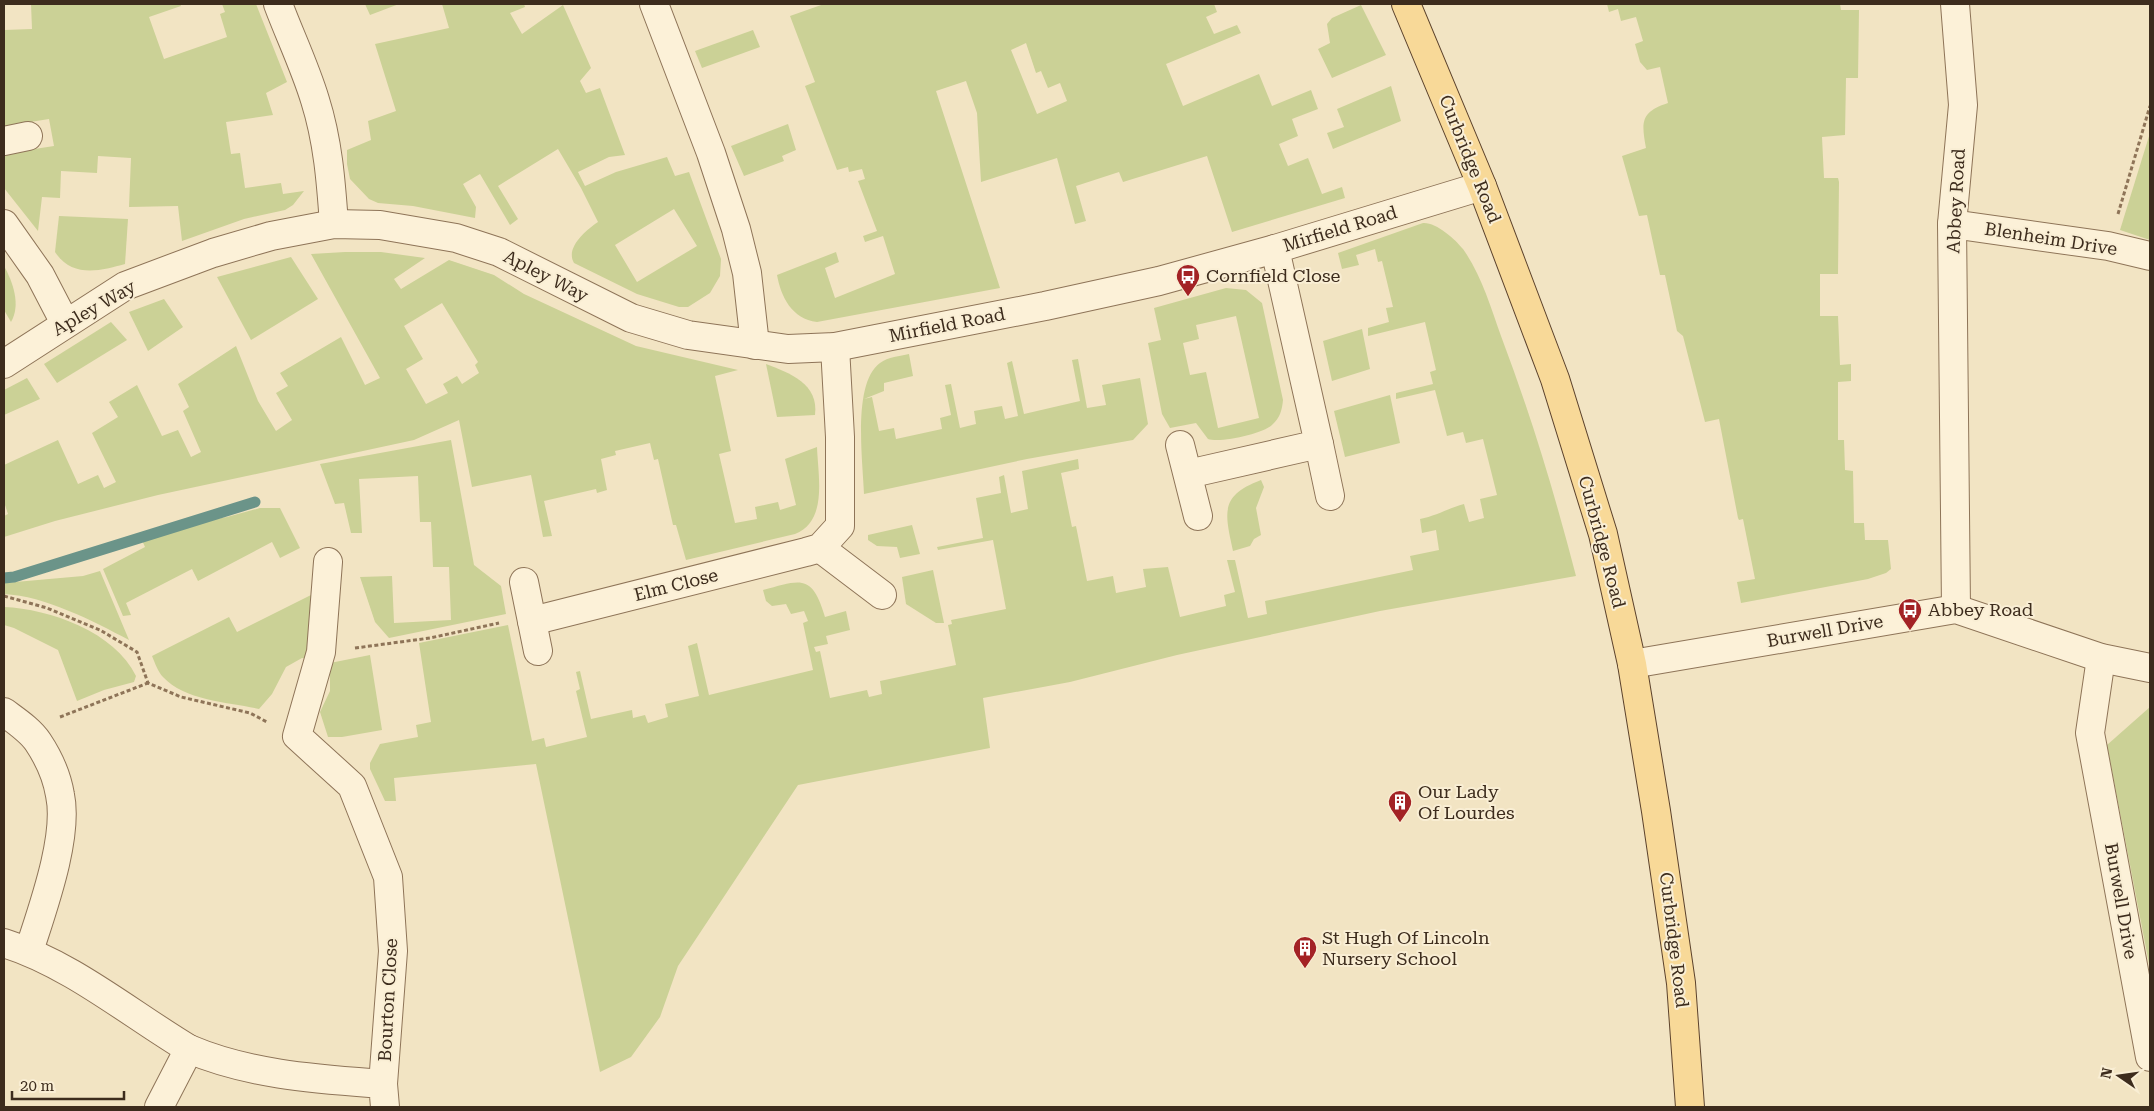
<svg xmlns="http://www.w3.org/2000/svg" width="2154" height="1111" font-family="'Roboto Serif',serif">
<rect width="100%" height="100%" fill="#f2e4c3"/>
<!-- green -->
<g fill="#cbd196" fill-rule="evenodd">
<path d="M31,4H180L181,6L149,17L164,59L227,37L220,14L225,12L222,4H256L287,82L266,93L273,115L226,122L231,154L240,153L245,188L281,183L283,194L304,191L293,205L285,210L244,219L182,241L178,206L129,207L131,158L98,156L97,173L61,171L60,198L42,197L38,231L4,188V30L32,29ZM49,119L54,146L28,150L24,123Z"/>
<polygon points="365,4 399,4 370,15"/>
<path d="M442,4H524L525,7L510,13L522,34L563,5L591,68L580,81L586,93L600,88L625,155L609,157L578,172L585,186L616,172L667,157L675,176L689,172L721,259L720,276L710,293L688,307H679L637,294L574,263C565,248 586,230 598,222L581,188L558,149L498,186L518,219L510,225L480,174L463,184L476,207L475,218L413,206L378,203L369,199L350,179L347,164V150L371,140L368,121L396,111L375,44L449,28ZM674,209L697,246L637,282L615,245Z"/>
<path d="M824,4H1214L1217,12L1206,17L1214,34L1237,25L1241,33L1166,64L1183,106L1259,74L1272,106L1311,90L1318,109L1292,119L1298,136L1279,144L1288,166L1308,158L1322,194L1342,187L1345,198L1232,232L1207,156L1123,182L1119,172L1076,186L1086,221L1075,224L1057,158L981,182L977,113L966,81L936,91L1000,288L817,322C792,319 781,297 777,275L836,252L839,262L825,268L835,298L895,274L883,236L865,242L863,236L877,231L858,181L865,179L862,169L849,172L848,167L837,170L805,86L815,82L790,16ZM1026,43L1036,73L1041,71L1048,88L1060,83L1067,101L1037,114L1011,50Z"/>
<path d="M1607,4H1840L1841,10H1859L1858,78H1846L1845,135L1822,137L1824,178H1838L1839,182L1838,274H1820V316H1838L1840,365L1851,364V381L1838,382V440H1844L1845,470L1853,471L1854,523H1864L1865,540H1888L1891,569L1886,573L1868,579L1741,603L1737,582L1755,579L1743,519L1739,520L1738,518L1719,419L1705,422L1683,336L1677,331L1665,275H1660L1647,215L1639,216L1622,156L1646,148C1641,121 1641,112 1668,103L1660,67L1647,70L1640,62L1635,44L1643,41L1636,17L1621,21L1618,9L1609,12Z"/>
<polygon points="1361,5 1386,55 1332,78 1318,49 1330,43 1327,24 1332,18"/>
<polygon points="753,30 760,47 702,68 695,51"/>
<polygon points="1391,86 1401,121 1333,149 1327,133 1344,127 1337,109"/>
<polygon points="788,124 796,150 782,156 784,161 744,176 731,146"/>
<polygon points="2150,133 2150,240 2120,230"/>
<path d="M59,216L128,219L125,264C100,271 72,278 55,252Z"/>
<path d="M1423,223C1436,222 1455,239 1463,249C1481,274 1491,308 1501,336C1531,415 1555,495 1576,576L1380,611L1177,655L1070,682L983,698L990,748L798,785L678,966L660,1017L631,1057L600,1072L536,764L394,778L396,801H385L370,769V763L380,744L418,737L416,725L431,722L419,643L508,625L532,741L544,738L546,747L587,737L576,691L580,689L576,672L580,671L591,719L632,710L633,718L645,715L648,723L668,717L665,704L699,696L688,646L697,643L709,695L813,670L803,623L808,621L804,611L791,614L786,604L772,606L766,601L763,590C801,580 812,573 825,617L846,611L850,630L826,636L828,644L814,647L816,652L820,651L830,698L867,690L869,697L882,694L880,681L956,665L948,625L952,624L951,620L1006,609L993,540L938,550L937,547L983,538L976,498L1001,493L999,477L1004,475L1011,513L1028,509L1022,471L1078,459L1079,469L1061,473L1072,527L1076,526L1087,581L1113,576L1116,593L1146,587L1143,569L1168,567L1180,617L1226,606L1224,595L1235,592L1227,560H1235L1248,618L1267,614L1265,601L1413,570L1410,556L1439,550L1436,530L1422,533L1420,519C1436,516 1449,508 1464,504L1469,522L1484,518L1480,499L1497,495L1483,439L1466,443L1463,432L1447,436L1435,390L1396,399V393L1433,384L1430,372L1436,370L1425,322L1368,336V328L1389,322L1386,308L1393,307L1382,261L1378,262L1375,249L1356,255L1359,265L1342,269L1338,253Z"/>
<path d="M345,252H381L425,258L394,279L401,289L449,260L494,275L524,294L636,346L738,370L715,376L731,451L719,454L735,523L757,519L755,507L778,502L780,510L796,505L785,459L817,447C818,476 828,521 795,534L686,560L676,525H673L658,459L654,460L650,443L615,451L616,455L601,459L607,490L597,493L596,489L544,501L552,536L543,537L531,475L472,487L459,420L414,440L158,495L55,521L4,537V516L8,514L4,502V465L58,440L78,484L98,475L104,488L116,482L92,433L118,417L109,402L137,385L162,436L178,430L191,457L201,452L183,411L189,407L178,384L236,346L258,401L276,431L292,420L276,393L288,386L280,373L341,337L365,385L380,378L311,254ZM442,303L478,362L475,365L479,373L462,384L457,376L443,384L448,393L426,404L406,369L423,359L404,326Z"/>
<polygon points="291,257 318,299 251,340 217,277"/>
<path d="M4,266C13,282 21,305 11,322L4,310Z"/>
<path d="M1226,288L1246,290L1262,303L1283,400C1282,410 1280,418 1272,425C1262,434 1221,443 1208,439L1196,423L1170,428L1162,414L1148,343L1161,340L1154,308ZM1236,316L1259,418L1218,428L1206,372L1190,375L1183,343L1199,339L1196,325Z"/>
<polygon points="164,299 183,327 148,351 129,312"/>
<polygon points="111,322 127,340 57,383 44,364"/>
<polygon points="1362,329 1370,369 1332,381 1323,341"/>
<path d="M909,354L913,376L884,383V391L864,399L872,397L879,431L894,428L896,439L942,429L940,418L951,415L945,385L951,384L960,428L976,424L974,411L1002,406L1005,419L1018,416L1007,363L1012,361L1024,414L1080,401L1072,360L1078,359L1087,408L1106,405L1102,385L1140,378L1148,424L1133,440L1027,459L864,494C863,462 852,383 880,363C888,357 900,356 909,354Z"/>
<path d="M766,364C790,373 819,384 815,415L777,417Z"/>
<polygon points="27,378 40,399 4,415 4,390"/>
<polygon points="1390,395 1400,443 1345,457 1334,411"/>
<polygon points="451,440 474,565 501,586 506,614 389,638 375,622 360,577 392,576 394,623 451,620 449,567 433,567 431,522 420,522 418,476 359,479 362,533 351,533 344,503 335,504 320,464"/>
<path d="M1261,480L1264,487L1256,508L1261,535L1254,539L1250,546L1233,551C1225,513 1219,496 1261,480Z"/>
<polygon points="260,508 280,508 300,548 280,558 272,542 198,581 192,569 126,603 131,615 123,616 103,569 145,547 141,538 182,525 227,517"/>
<polygon points="912,525 920,554 900,558 897,547 877,546 868,540 868,535"/>
<polygon points="933,570 944,623 936,623 906,604 902,577"/>
<path d="M100,571L129,640C93,621 45,596 4,594V583L83,576Z"/>
<path d="M317,592L308,659L302,658L286,667L272,694L259,709C229,702 185,701 163,677C158,672 155,663 152,656L229,617L237,632Z"/>
<path d="M4,607C50,609 115,632 136,676L134,682L104,690L77,701L58,650L14,628L4,625Z"/>
<polygon points="370,655 382,730 342,737 328,737 320,712 330,691 330,663"/>
<polygon points="2150,707 2150,969 2107,745"/>
</g>
<g fill="none" stroke-linecap="round" stroke-linejoin="round">
<!-- stream -->
<polyline stroke="#6b9489" stroke-width="11" points="4,578 14,577 255,502"/>
<!-- minor casing -->
<g stroke="#8e7458" stroke-width="30">
<g id="minor">
<path d="M278,4C290,36 305,67 315,100C328,141 331,182 334,224"/>
<polyline points="654,4 711,153 736,229 747,273 755,345"/>
<polyline points="1955,4 1963,105 1952,224 1956,609"/>
<polyline points="4,141 28,136"/>
<polyline points="4,224 40,275 65,323"/>
<polyline points="1952,224 2108,246 2150,256"/>
<polyline points="4,364 125,286 213,253 271,236 334,224 380,225 456,238 499,252 631,318 688,335 788,349 835,347 1045,306 1159,281 1275,249 1482,186"/>
<polyline points="1319,444 1330,496"/>
<polyline points="1180,445 1198,516"/>
<polyline points="1188,474 1319,444 1275,249"/>
<polyline points="820,548 882,595"/>
<polyline points="328,562 321,652 297,736 352,786 388,877 393,951 383,1084"/>
<polyline points="524,582 538,651"/>
<polyline points="532,621 806,552 820,548 840,526 840,437 835,347"/>
<polyline points="2101,658 2090,733 2150,1057"/>
<polyline points="1632,664 1956,609 2101,658 2150,668"/>
<path d="M4,712C16,721 30,730 38,742C48,757 57,777 60,795C69,837 42,910 29,951"/>
<path d="M4,943C71,964 129,1013 189,1049"/>
<path d="M159,1107L189,1049C250,1075 318,1079 383,1084L385,1107"/>
</g>
</g>
<!-- major casing -->
<g stroke="#5c422c" stroke-width="30">
<polyline id="major" points="1406,4 1482,186 1555,379 1603,534 1632,664 1656,811 1681,983 1690,1107"/>
</g>
<!-- path -->
<g stroke="#8e7458" stroke-width="3" stroke-dasharray="4 2.5" stroke-linecap="butt">
<polyline points="2118,214 2150,106"/>
<polyline points="4,596 47,608 100,630 137,652 148,683 181,697 250,713 267,722"/>
<polyline points="355,648 430,638 499,623"/>
<polyline points="60,717 148,683"/>
</g>
<!-- minor -->
<use href="#minor" stroke="#fcf1d8" stroke-width="28"/>
<!-- major -->
<use href="#major" stroke="#f8d998" stroke-width="28"/>
</g>
<!-- icons -->
<defs>
<g id="bus-pin" transform="scale(1.25)"><path d="M0 17L-7.5 6A9.5 9.5 0 1 1 7.5 6Z" fill="#a32225" stroke="#f9eed4"/><path d="M-5-6H5V4H4V6H2V4H-2V6H-4V4H-5ZM-3.5-4V0h7V-4ZM-3.5 1.2v1.5H-2V1.2ZM2 1.2v1.5H3.5V1.2Z" fill="#fff"/></g>
<g id="building-pin" transform="scale(1.25)"><path d="M0 17L-7.5 6A9.5 9.5 0 1 1 7.5 6Z" fill="#a32225" stroke="#f9eed4"/><path d="M-4-6H4V6H1V3H-1V6H-4ZM-2.5-4.3h1.7v1.8h-1.7ZM.8-4.3h1.7v1.8H.8ZM-2.5-1h1.7V.8h-1.7ZM.8-1h1.7V.8H.8Z" fill="#fff"/></g>
</defs>
<g fill-rule="evenodd">
<use href="#bus-pin" x="1188" y="276"/>
<use href="#bus-pin" x="1910" y="610"/>
<use href="#building-pin" x="1400" y="802"/>
<use href="#building-pin" x="1305" y="948"/>
</g>
<g text-anchor="middle" stroke-width="4" stroke-linejoin="round" paint-order="stroke">
<!-- street labels -->
<g font-size="18" fill="#3d2c1d" stroke="#f9eed4">
<text transform="translate(1470 159) rotate(68)" y="6">Curbridge Road</text>
<text transform="translate(1956 201) rotate(-87)" y="6">Abbey Road</text>
<text transform="translate(1340 229) rotate(-17)" y="6">Mirfield Road</text>
<text transform="translate(2051 239) rotate(9)" y="6">Blenheim Drive</text>
<text transform="translate(546 276) rotate(27)" y="6">Apley Way</text>
<text transform="translate(94 308) rotate(-30)" y="6">Apley Way</text>
<text transform="translate(947 325) rotate(-11)" y="6">Mirfield Road</text>
<text transform="translate(1602 542) rotate(75)" y="6">Curbridge Road</text>
<text transform="translate(676 585) rotate(-14)" y="6">Elm Close</text>
<text transform="translate(1825 631) rotate(-10)" y="6">Burwell Drive</text>
<text transform="translate(2121 901) rotate(80)" y="6">Burwell Drive</text>
<text transform="translate(1674 940) rotate(83)" y="6">Curbridge Road</text>
<text transform="translate(388 1000) rotate(-87)" y="6">Bourton Close</text>
</g>
<!-- poi labels -->
<g font-size="18" fill="#3d2c1d" stroke="#f9eed4" text-anchor="start">
<text x="1206" y="282">Cornfield Close</text>
<text x="1928" y="616">Abbey Road</text>
<text x="1418" y="798">Our Lady<tspan x="1418" dy="21">Of Lourdes</tspan></text>
<text x="1322" y="944">St Hugh Of Lincoln<tspan x="1322" dy="21">Nursery School</tspan></text>
</g>
</g>
<!-- border -->
<rect width="2154" height="1111" fill="none" stroke="#3d2c1d" stroke-width="10"/>
<!-- north arrow -->
<g transform="translate(2119 1076) rotate(283)" stroke="#f9eed4" stroke-width="4" paint-order="stroke">
<path d="M0-4L9 19L0 12L-9 19Z" fill="#3d2c1d"/>
<text y="-8" font-size="14" font-weight="bold" text-anchor="middle" fill="#3d2c1d">N</text>
</g>
<!-- scale -->
<path d="M12 1091v8h112v-8" fill="none" stroke="#3d2c1d" stroke-width="2.5"/>
<text x="20" y="1091" font-size="15" fill="#3d2c1d" stroke="#f9eed4" stroke-width="4" paint-order="stroke">20 m</text>
</svg>
